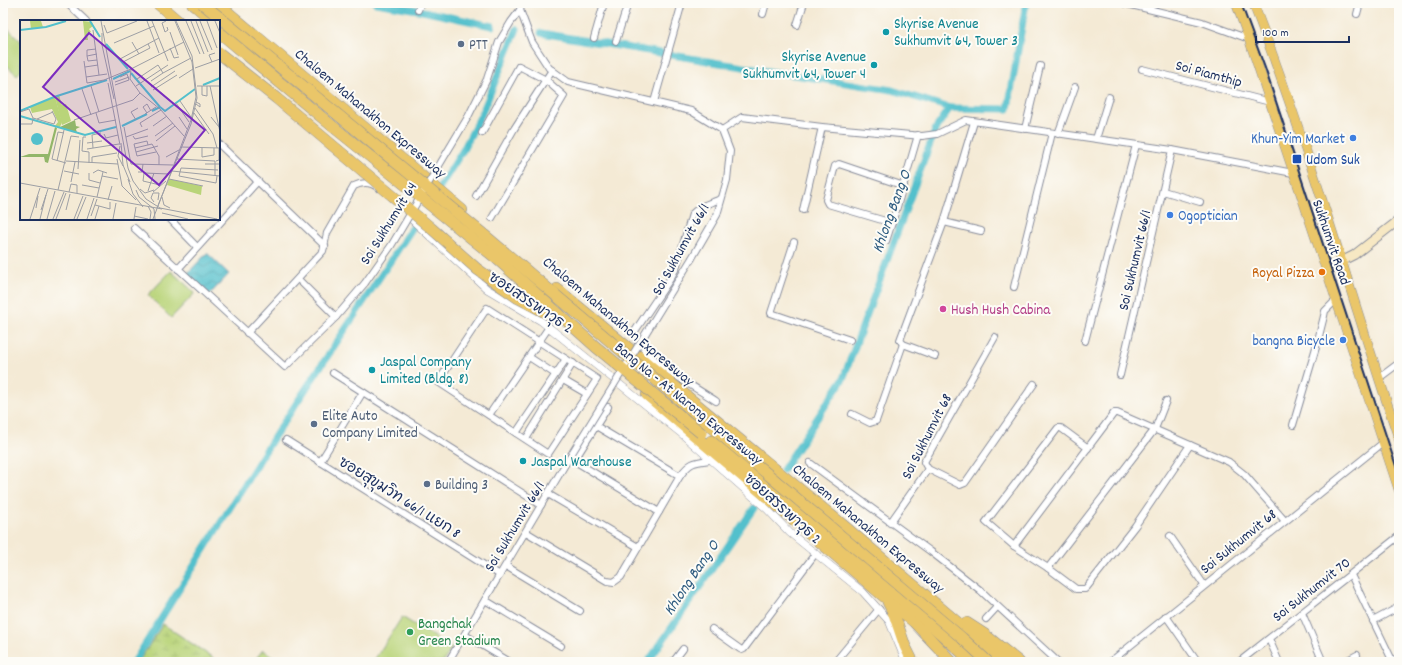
<svg xmlns="http://www.w3.org/2000/svg" width="1402" height="665" font-family="Dekko,'Playpen Sans Thai',sans-serif">
<defs>
<pattern id="wetland-marsh" width="20" height="14" patternUnits="userSpaceOnUse"><rect width="20" height="14" fill="#b9d479"/><path d="M1 5h8M5 5V1M11 12h8M15 12V8" fill="none" stroke="#9eb66b"/></pattern>
<pattern id="water-waves" width="16" height="10" patternUnits="userSpaceOnUse"><rect width="16" height="10" fill="#53c0cc"/><path d="M0 5q4-4 8 0t8 0" fill="none" stroke="#449ca9"/></pattern>
</defs>
<rect width="100%" height="100%" fill="#fdfcf7"/>
<filter id="ink" filterUnits="userSpaceOnUse"><feTurbulence type="fractalNoise" baseFrequency=".025" numOctaves="2"/><feDisplacementMap in="SourceGraphic" scale="8" xChannelSelector="R" yChannelSelector="G"/><feConvolveMatrix kernelMatrix="1 2 1 2 8 2 1 2 1" color-interpolation-filters="sRGB"/></filter>
<filter id="wash" filterUnits="userSpaceOnUse"><feTurbulence type="fractalNoise" baseFrequency=".012" numOctaves="4" result="noise"/><feDisplacementMap in="SourceGraphic" scale="16" xChannelSelector="R" yChannelSelector="G"/><feGaussianBlur stdDeviation="0.9" result="paint"/><feColorMatrix in="noise" values="0 0 0 0 0 0 0 0 0 0 0 0 0 0 0 0 0 1.4 0 .05"/><feComposite in="paint" operator="in"/></filter>
<g filter="url(#wash)">
<rect width="100%" height="100%" fill="#f4ead5"/>
<!-- grass -->
<g fill="#b9d479" stroke="#6a826c">
<polygon points="3,24 21,41 21,71 17,75 3,62"/>
<polygon points="171,271 195,293 171,318 148,295"/>
<polygon points="402,617 452,648 443,662 373,662"/>
</g>
<!-- wetland -->
<g fill="url(#wetland-marsh)" stroke="#6a826c">
<polygon points="163,624 219,662 141,662 139,661"/>
<polygon points="263,650 282,662 253,662"/>
</g>
<!-- water -->
<polygon fill="url(#water-waves)" stroke="#377895" points="207,253 229,274 209,295 187,274"/>
<g fill="none" stroke-linecap="round" stroke-linejoin="round">
<!-- canal -->
<g stroke="#53c0cc" stroke-width="7">
<polyline points="376,3 418,10 492,26"/>
<polyline points="541,33 755,69 892,90 950,108"/>
<polyline points="440,187 463,150 482,113 517,29"/>
<polyline points="783,470 843,379 936,128 950,108 1008,109 1026,3"/>
<polyline points="134,662 276,434 413,227"/>
<polyline points="648,662 754,508"/>
</g>
</g>
</g>
<g filter="url(#ink)">
<g fill="none" stroke-linecap="round" stroke-linejoin="round">
<!-- minor casing -->
<g stroke="#888c9a" stroke-width="8">
<g id="minor">
<polyline points="67,3 86,21"/>
<polyline points="522,3 520,10 532,42 549,68 568,82 691,111 722,130"/>
<polyline points="1123,3 1202,22 1249,39"/>
<polyline points="418,10 421,3"/>
<polyline points="763,14 766,3"/>
<polyline points="1357,14 1360,3"/>
<polyline points="797,25 804,3"/>
<polyline points="594,38 604,3"/>
<polyline points="616,41 628,3"/>
<polyline points="1142,69 1270,102"/>
<polyline points="654,102 682,3"/>
<polyline points="468,117 487,79 499,42 511,22 520,10"/>
<polyline points="1025,129 1040,66"/>
<polyline points="722,130 742,117 822,127 922,136 937,134 966,120 1172,150 1293,173"/>
<polyline points="482,133 519,66 546,80 564,96 492,218"/>
<polyline points="1058,134 1075,87"/>
<polyline points="1096,139 1109,97"/>
<polyline points="219,144 325,246"/>
<polyline points="1163,191 1200,202"/>
<polyline points="476,196 514,129 552,70"/>
<polyline points="803,210 822,127"/>
<polyline points="170,219 197,247"/>
<polyline points="944,222 981,231"/>
<polyline points="892,223 828,204 826,200 835,166 839,164 904,186"/>
<polyline points="134,228 285,367 336,317 365,283"/>
<polyline points="886,241 897,207 918,135"/>
<polyline points="794,242 771,313 850,340"/>
<polyline points="692,258 717,215 727,180 730,151 722,130"/>
<polyline points="178,269 258,181"/>
<polyline points="298,279 336,317"/>
<polyline points="1014,287 1052,133"/>
<polygon points="487,308 597,379 548,454 438,382"/>
<path d="M247,333L323,251L327,233L354,186C362,182 371,182 378,188"/>
<polyline points="1085,341 1136,145"/>
<polyline points="935,356 903,344 900,340 944,222 974,122"/>
<polyline points="529,357 555,374"/>
<polyline points="333,373 541,505"/>
<polyline points="1120,375 1172,150"/>
<polyline points="1379,378 1399,363"/>
<polyline points="563,380 587,394"/>
<path d="M716,401C693,386 645,360 634,335L635,331L670,279L676,268L692,214C700,205 711,203 721,199"/>
<polyline points="608,407 577,456 576,460 578,463 659,512"/>
<polyline points="852,414 870,423 876,421 903,344"/>
<polyline points="489,415 549,327"/>
<polyline points="1293,425 1317,344 1324,316 1325,311 1337,299"/>
<polyline points="596,426 680,476"/>
<polyline points="516,433 566,359"/>
<polyline points="526,439 573,363"/>
<polyline points="286,440 500,575"/>
<polyline points="1088,448 1061,428 1058,428 986,522 1014,546 1048,568 1076,589 1085,589 1087,587 1135,526 1190,445"/>
<polyline points="320,462 363,392"/>
<polyline points="810,463 930,551 980,590 1058,662"/>
<polyline points="928,469 960,485 965,483 1034,384"/>
<polyline points="548,494 638,547"/>
<polyline points="890,523 928,469 924,462 995,337"/>
<path d="M526,532L607,581L614,582L621,577L680,476C690,462 694,462 710,460"/>
<polyline points="1170,536 1204,585"/>
<polyline points="1014,546 1114,413 1117,413 1229,462 1244,474 1285,521"/>
<polyline points="506,566 580,611"/>
<polyline points="1048,568 1155,429 1166,401"/>
<polyline points="1351,575 1393,662"/>
<polyline points="485,600 561,646"/>
<polyline points="1302,613 1323,662"/>
<polyline points="1166,616 1198,662"/>
<polyline points="986,619 997,607"/>
<polyline points="1373,621 1399,607"/>
<polyline points="712,629 740,649 742,650 744,649 815,554"/>
<polyline points="465,635 510,662"/>
<polyline points="1269,639 1279,662"/>
<polyline points="448,662 569,458"/>
<polyline points="673,662 683,649"/>
<polyline points="835,662 879,609"/>
<polyline points="1110,662 1384,442"/>
<polyline points="1239,662 1399,536"/>
<polyline points="1344,662 1357,655"/>
</g>
</g>
<!-- tertiary casing -->
<g stroke="#888c9a" stroke-width="8">
<polyline id="tertiary" points="411,219 487,289 541,321 683,435 767,509 790,533 863,592 889,621 906,662"/>
</g>
<!-- secondary casing -->
<g stroke="#888c9a" stroke-width="10">
<polyline id="secondary" points="1342,261 1354,255 1399,220"/>
</g>
<!-- primary casing -->
<g stroke="#888c9a" stroke-width="10">
<g id="primary">
<polyline points="1236,3 1249,39 1325,266 1399,490"/>
<path d="M1253,3C1309,146 1350,294 1399,439"/>
</g>
</g>
<!-- motorway casing -->
<g stroke="#888c9a" stroke-width="12">
<g id="motorway">
<polyline points="157,3 178,21"/>
<polyline points="192,3 213,21"/>
<polyline points="217,3 462,210"/>
<polyline points="557,289 844,526 1004,662"/>
<polyline points="647,395 914,622 952,662"/>
<path d="M711,441C800,513 888,585 972,662"/>
<polyline points="888,602 894,614 905,646 913,662"/>
<polyline points="967,623 984,634 1019,662"/>
</g>
</g>
<!-- minor -->
<use href="#minor" stroke="#fff" stroke-width="6"/>
<!-- tertiary -->
<use href="#tertiary" stroke="#fff" stroke-width="7"/>
<!-- secondary -->
<use href="#secondary" stroke="#f7e8c3" stroke-width="8"/>
<!-- primary -->
<use href="#primary" stroke="#eac669" stroke-width="9"/>
<!-- motorway -->
<use href="#motorway" stroke="#eac669" stroke-width="11"/>
<!-- rail -->
<polyline stroke="#1b2f5e" stroke-width="2" points="1241,3 1265,68 1399,475"/>
<!-- minor-bridge casing -->
<g stroke="#888c9a" stroke-width="8" stroke-linecap="butt">
<g id="minor-bridge">
<polyline points="365,283 391,246 468,117"/>
<polyline points="569,458 692,258"/>
</g>
</g>
<!-- motorway-bridge casing -->
<g stroke="#888c9a" stroke-width="12" stroke-linecap="butt">
<g id="motorway-bridge">
<polyline points="202,3 489,239 962,638 988,662"/>
<polyline points="219,32 331,125 496,258 596,347 701,433"/>
<polyline points="219,53 276,98 431,228 477,269 518,298 558,319"/>
</g>
</g>
<!-- minor-bridge -->
<use href="#minor-bridge" stroke="#fff" stroke-width="6"/>
<!-- motorway-bridge -->
<use href="#motorway-bridge" stroke="#eac669" stroke-width="11"/>
</g>
</g>
<!-- markers -->
<g fill="#0f9aa8" stroke="#fdfcf7" stroke-width="1.5">
<circle cx="886" cy="32" r="4"/>
<circle cx="874" cy="65" r="4"/>
<circle cx="372" cy="370" r="4"/>
<circle cx="523" cy="461" r="4"/>
</g>
<g fill="#5c6f8a" stroke="#fdfcf7" stroke-width="1.5">
<circle cx="461" cy="44" r="4"/>
<circle cx="314" cy="424" r="4"/>
<circle cx="427" cy="484" r="4"/>
</g>
<g fill="#3f7fe0" stroke="#fdfcf7" stroke-width="1.5">
<circle cx="1353" cy="138" r="4"/>
<circle cx="1170" cy="215" r="4"/>
<circle cx="1343" cy="340" r="4"/>
</g>
<rect fill="#1a4fb4" stroke="#fdfcf7" stroke-width="1.5" x="1292" y="154" width="10" height="10" rx="2"/>
<circle fill="#e8710a" stroke="#fdfcf7" stroke-width="1.5" cx="1322" cy="272" r="4"/>
<circle fill="#d1479c" stroke="#fdfcf7" stroke-width="1.5" cx="943" cy="309" r="4"/>
<circle fill="#2e9e5b" stroke="#fdfcf7" stroke-width="1.5" cx="410" cy="632" r="4"/>
<g text-anchor="middle" stroke-width="4" stroke-linejoin="round" paint-order="stroke">
<!-- culture labels -->
<g font-size="15" fill="#0d838f" stroke="#fdfcf7" text-anchor="start">
<text x="894" y="28">Skyrise Avenue<tspan x="894" dy="17">Sukhumvit 64, Tower 3</tspan></text>
<text x="866" y="61" text-anchor="end">Skyrise Avenue<tspan x="866" dy="17">Sukhumvit 64, Tower 4</tspan></text>
<text x="380" y="366">Jaspal Company<tspan x="380" dy="17">Limited (Bldg. 8)</tspan></text>
<text x="531" y="466">Jaspal Warehouse</text>
</g>
<!-- service labels -->
<g font-size="15" fill="#4e5e75" stroke="#fdfcf7" text-anchor="start">
<text x="469" y="49">PTT</text>
<text x="322" y="420">Elite Auto<tspan x="322" dy="17">Company Limited</tspan></text>
<text x="435" y="489">Building 3</text>
</g>
<!-- street labels -->
<g font-size="15" fill="#1b2f5e" stroke="#fdfcf7">
<text transform="translate(1209 73) rotate(15)" y="5">Soi Piamthip</text>
<text transform="translate(371 113) rotate(40)" y="5">Chaloem Mahanakhon Expressway</text>
<text transform="translate(388 223) rotate(-58)" y="5">Soi Sukhumvit 64</text>
<text transform="translate(1332 242) rotate(71)" y="5">Sukhumvit Road</text>
<text transform="translate(680 249) rotate(-61)" y="5">Soi Sukhumvit 66/1</text>
<text transform="translate(1134 260) rotate(-77)" y="5">Soi Sukhumvit 66/1</text>
<text transform="translate(531 302) rotate(34)" y="5">ซอยสรรพาวุธ 2</text>
<text transform="translate(619 321) rotate(40)" y="5">Chaloem Mahanakhon Expressway</text>
<text transform="translate(689 403) rotate(39)" y="5">Bang Na - At Narong Expressway</text>
<text transform="translate(926 436) rotate(-63)" y="5">Soi Sukhumvit 68</text>
<text transform="translate(400 497) rotate(32)" y="5">ซอยสุขุมวิท 66/1 แยก 8</text>
<text transform="translate(783 508) rotate(42)" y="5">ซอยสรรพาวุธ 2</text>
<text transform="translate(514 526) rotate(-59)" y="5">Soi Sukhumvit 66/1</text>
<text transform="translate(869 528) rotate(40)" y="5">Chaloem Mahanakhon Expressway</text>
<text transform="translate(1238 541) rotate(-39)" y="5">Soi Sukhumvit 68</text>
<text transform="translate(1311 589) rotate(-38)" y="5">Soi Sukhumvit 70</text>
</g>
<!-- shop labels -->
<g font-size="15" fill="#366cbe" stroke="#fdfcf7" text-anchor="end">
<text x="1345" y="143">Khun-Yim Market</text>
<text x="1178" y="220" text-anchor="start">Ogoptician</text>
<text x="1335" y="345">bangna Bicycle</text>
</g>
<!-- transit labels -->
<g font-size="15" fill="#164399" stroke="#fdfcf7" text-anchor="start">
<text x="1306" y="164">Udom Suk</text>
</g>
<!-- food labels -->
<g font-size="15" fill="#c56008" stroke="#fdfcf7" text-anchor="end">
<text x="1314" y="277">Royal Pizza</text>
</g>
<!-- hotel labels -->
<g font-size="15" fill="#b23c85" stroke="#fdfcf7" text-anchor="start">
<text x="951" y="314">Hush Hush Cabina</text>
</g>
<!-- leisure labels -->
<g font-size="15" fill="#27864d" stroke="#fdfcf7" text-anchor="start">
<text x="418" y="628">Bangchak<tspan x="418" dy="17">Green Stadium</tspan></text>
</g>
<!-- water labels -->
<g font-size="16" font-style="italic" fill="#2c5a7f" stroke="#fdfcf7">
<text transform="translate(890 211) rotate(-70)" y="6">Khlong Bang O</text>
<text transform="translate(690 577) rotate(-56)" y="6">Khlong Bang O</text>
</g>
</g>
<!-- overview -->
<g transform="translate(20 20)">
<rect width="200" height="200" fill="#f4ead5"/>
<path d="M10,1H21L23,7L11,9ZM63,1L72,2L73,6L69,9L71,12L67,13L68,20H65ZM35,77L42,102L40,107L35,106L38,102L32,89L12,93L10,87ZM149,159L182,166L181,175L147,165Z" fill="#b9d479"/>
<path d="M55,100L56,106L60,107L56,109L57,113L40,107ZM35,107L37,108L28,143L25,142L24,137H0L9,134H28Z" fill="#92b669"/>
<path d="M39,75L42,85L46,84L51,101L42,105L35,77Z" fill="#b9d479"/>
<path d="M11 119a6 6 0 1 1 12 0a6 6 0 1 1-12 0Z" fill="#53c0cc"/>
<path fill="none" stroke="#53c0cc" stroke-width="2" d="M70,1L80,17M0,10L26,7L46,1M86,24L108,49M111,53L140,87M93,59L110,51M183,65L200,58M0,91L34,77L87,60M132,91L140,87L145,91L175,69M0,96L65,115L96,107M102,106L127,94"/>
<path fill="none" stroke="#9d9fa5" stroke-width="1" d="M81,1L108,148L113,161L126,179L140,188L197,199M127,1L139,33M132,1L148,41M146,1L142,3L145,12L148,10L147,7M166,1L180,34M171,1L184,34M176,1L188,32M180,1L192,30M187,1L197,28M195,1L200,13M84,5L87,13L117,1M73,10L79,55M150,12L158,35M82,13V25L94,79M112,22L119,34M94,23L134,6M150,28L154,38L159,37M76,29L67,30V36L77,34M67,36L68,41L77,40M100,39L139,18M64,41L67,63L84,60L111,49M103,42L130,28L128,24M192,42L189,35L195,33M65,47L78,45M175,48L200,39M66,57L87,54M159,58L173,49M117,59L138,45L143,53L171,38M131,61L143,53M95,62L109,57M88,63L100,125M95,65L109,60L107,54L100,57M71,66L79,92M116,66L148,45M177,66H200M182,66V75L187,76V66M190,66L200,112M131,67L155,51M62,69L71,95M133,70L157,55M120,73L110,59L111,49L164,22M120,73L140,89L164,116M160,81L171,97M156,83L169,102M176,84L180,87V84L176,82M175,88L193,114L197,128M0,92L9,89L13,98L34,104L36,99L32,91M76,93L79,103L96,100M127,93L123,87L127,84L131,91M174,93L189,114M125,94L136,87M159,97L167,109M191,97L199,107M17,99L33,92M54,100L113,80L120,73M116,100L111,92L118,88M0,104H12L13,98M133,106L147,96M104,107L111,144L153,145M122,107L120,103L141,90M44,113L38,112L32,139L46,143M84,114L86,118L98,115M113,116L115,119L128,116M135,116L153,103M66,117H63L62,131L69,132V143M106,117L128,109M136,121L155,106M67,123L82,121M101,123L103,145L110,162M128,125L127,121L114,124L117,136L136,132M100,126L98,136L103,146M161,127L200,128M73,128L72,115L81,113M115,128L132,124L139,136V145M182,128V137L194,135V128M67,129L99,124M116,132L138,126M146,137L159,130M97,139L102,166L116,180M157,139L195,141V155M37,141L44,110M46,141L98,144M196,141L199,140V128M72,143V137L97,133M185,144H200M58,149L60,120M44,151L59,154M152,151L200,156M118,152H122L123,144M69,153V160L80,163M73,153L78,150L87,153M82,156L98,159M197,156L196,163L159,156L161,148L198,150M108,159L113,174L123,187M149,159L183,166M51,162L55,142M0,163L142,189M62,165L79,168M140,165L123,161L124,153L149,154M120,169L125,173L134,170M38,170L51,116L59,117M116,170L119,177L134,189L135,199M128,171L134,153M49,172L51,164L57,165V173M133,172L146,161M77,177L83,152M142,177L144,185L150,188M88,180L92,166M134,182L131,178L133,173H139L138,180M75,185L79,186L75,199M79,186L90,189V182M128,186L131,192L130,199M16,188L18,176M137,188L171,104L177,78L172,36L156,1M21,190L28,169M46,190L50,174M142,193L168,199M71,196L77,179M114,196L128,199M10,199L20,168M20,199L26,175M27,199L35,171M33,199L44,172M36,199L46,173M54,199L63,176M57,199L66,177M67,199L74,178M93,199L96,183M114,199L116,187M133,199L171,100L176,77L172,42L155,1"/>
<path fill="#7b2cbf" fill-opacity="0.15" stroke="#7b2cbf" stroke-width="2" d="M69,13L185,110L139,165L23,67Z"/>
<rect width="200" height="200" fill="none" stroke="#1b2f5e" stroke-width="2"/>
</g>
<!-- margin -->
<rect width="1402" height="665" fill="none" stroke="#fdfcf7" stroke-width="16"/>
<!-- scale -->
<path d="M1256 36v6h93v-6" fill="none" stroke="#1b2f5e" stroke-width="2"/>
<text x="1262" y="36" font-size="12" fill="#1b2f5e" stroke="#fdfcf7" stroke-width="3" paint-order="stroke">100 m</text>
</svg>
